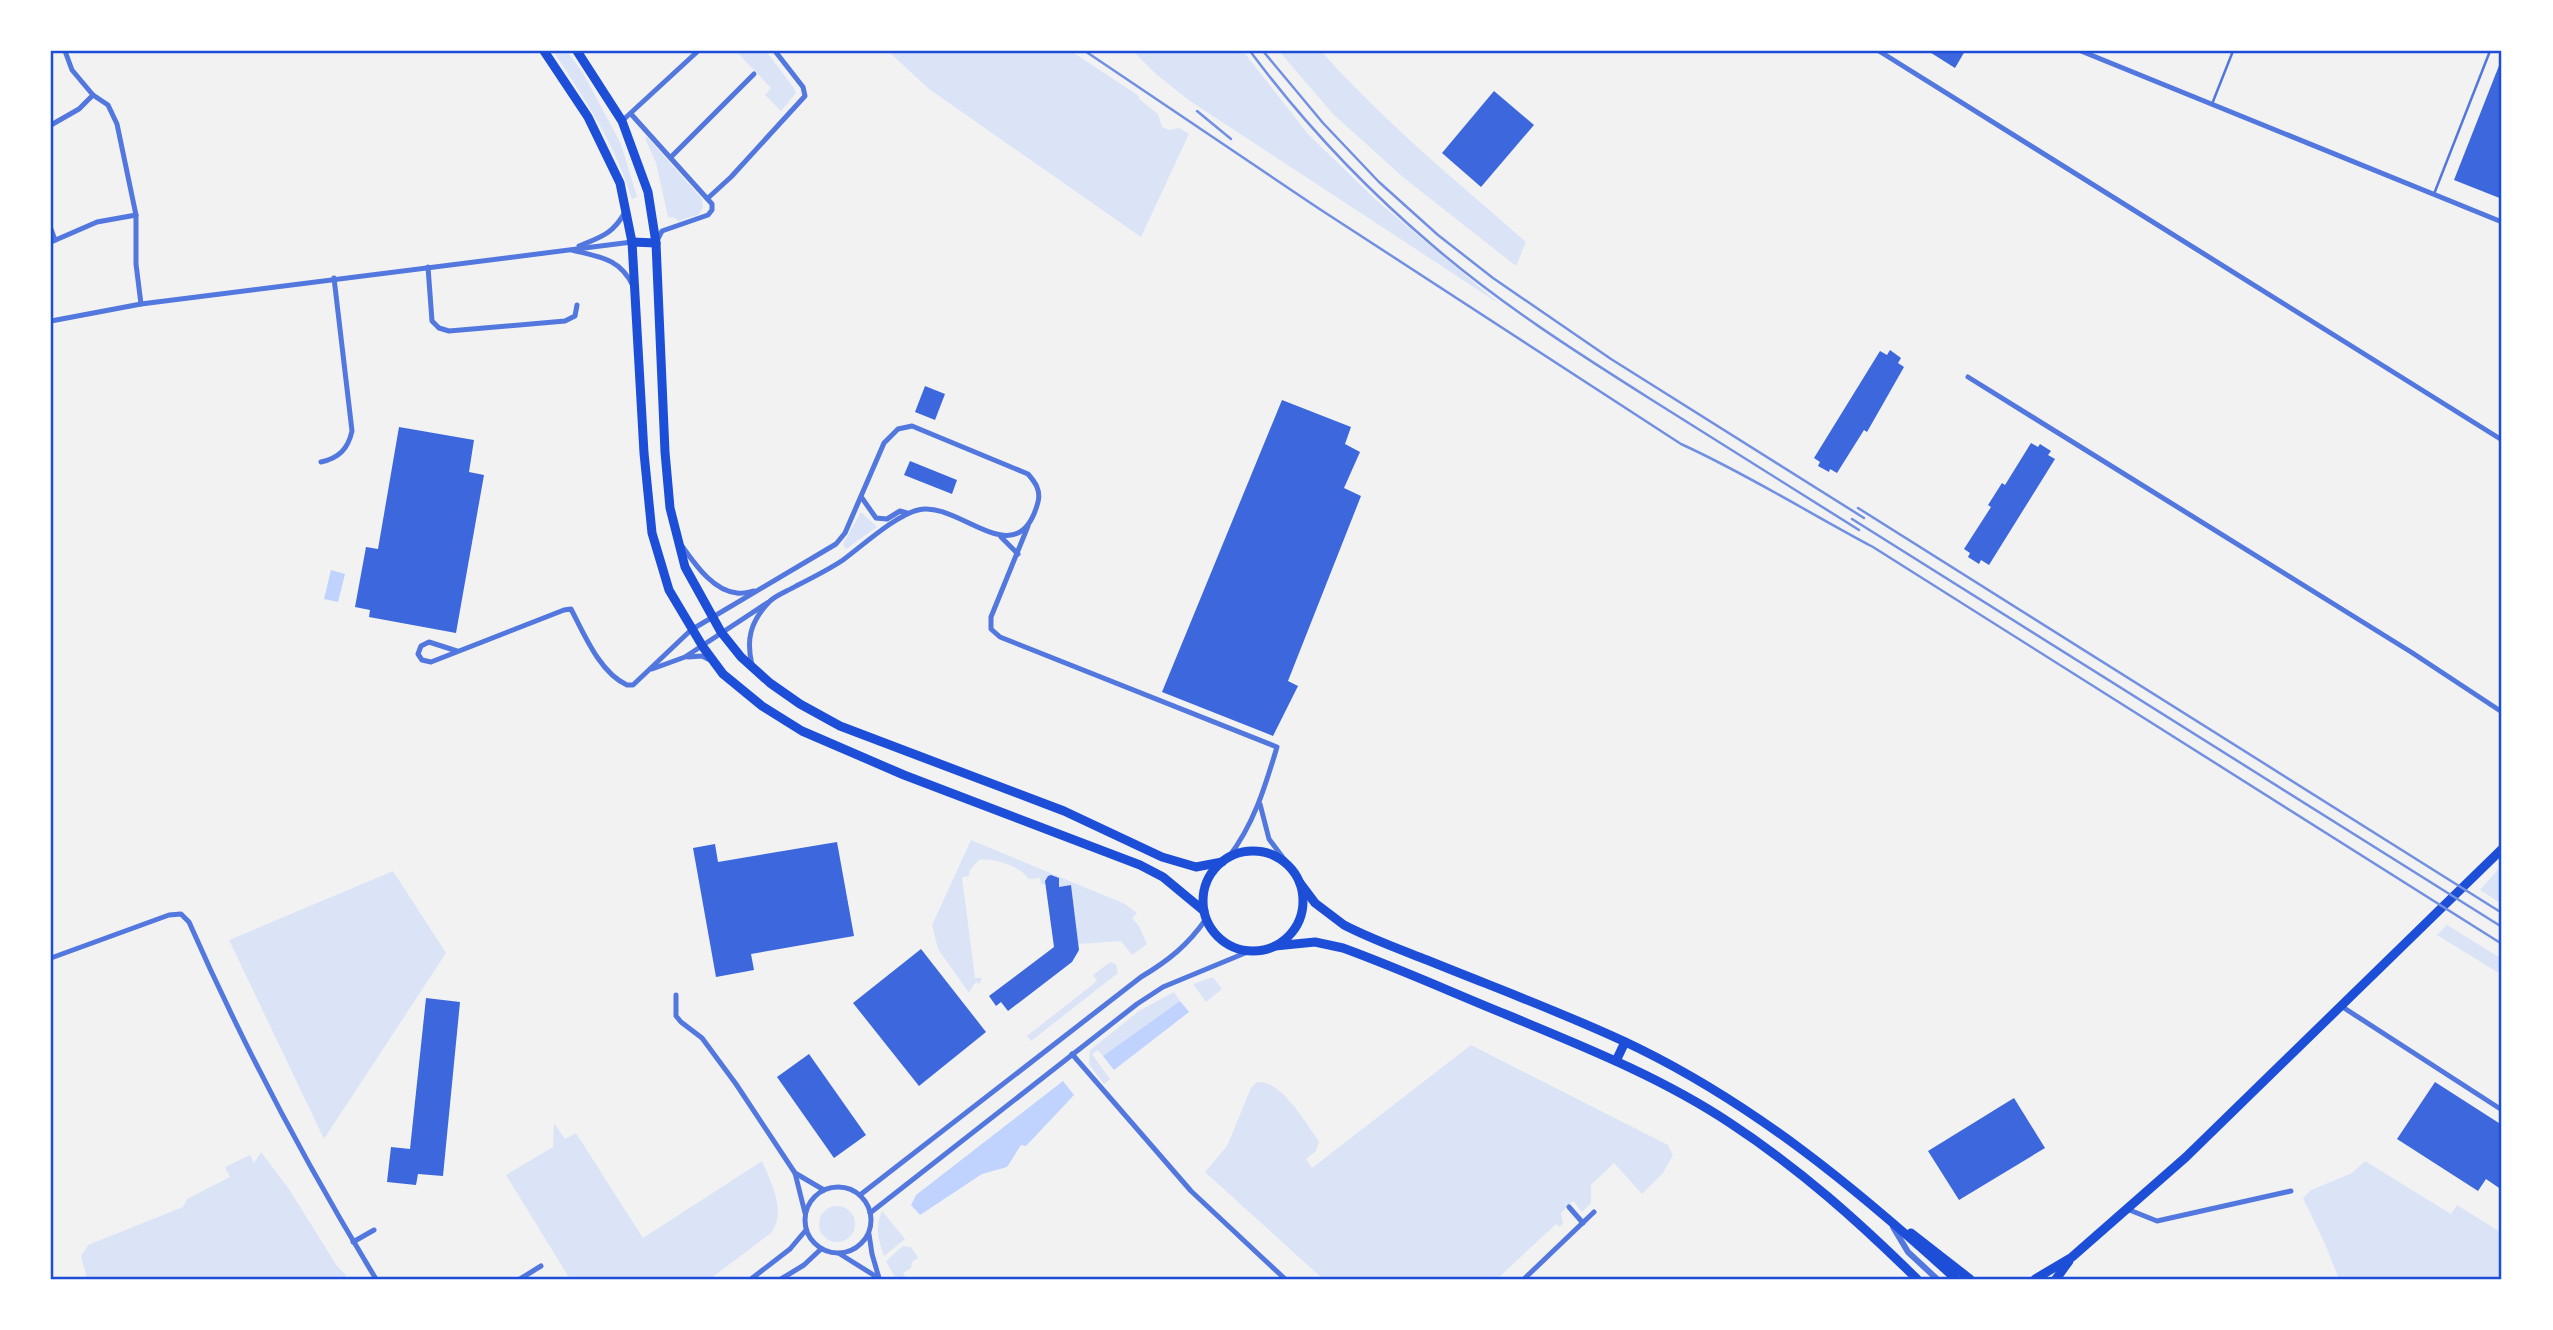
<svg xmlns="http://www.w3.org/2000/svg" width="2553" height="1330" font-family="'Alegreya Sans',sans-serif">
<rect width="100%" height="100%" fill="#f2f2f2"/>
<!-- green -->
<g fill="#dbe4f7">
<path d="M553,51H567L583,73L621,144L637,197L632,199C613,140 586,101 553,51Z"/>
<polygon points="736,51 766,51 794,88 796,93 781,111 765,95 771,88"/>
<polygon points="888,51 1071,51 1139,96 1139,99 1158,114 1162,127 1169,130 1179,128 1189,134 1141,237 929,89"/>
<polygon points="1133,51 1243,51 1308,134 1376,200 1501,305 1190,101 1157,75"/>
<path d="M1279,51H1321C1383,121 1455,180 1526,242L1516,266L1404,178L1333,114Z"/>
<polygon points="647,137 702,199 703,208 698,215 678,221 675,218 668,217 656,163 645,138"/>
<polygon points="861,512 877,527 846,549 843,544"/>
<path d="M971,840L1125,904L1137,913L1132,918L1139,926L1147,944L1132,955L1121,941L1078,944L1071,885L1059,887V878L1051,875L1046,878V884H1041L1040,878L1029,879C1021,867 994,857 979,860L970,870L969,876L962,877L975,978H982L979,985L978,982L974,984L969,993L938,949L932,925Z"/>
<polygon points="2502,865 2502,904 2480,890"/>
<polygon points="393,871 446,953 324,1139 229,940"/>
<polygon points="2447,925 2502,959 2502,975 2437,935"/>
<polygon points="1110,962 1116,964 1118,973 1031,1041 1027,1036 1097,981 1093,975"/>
<polygon points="1213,977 1222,989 1206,1002 1193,984"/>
<polygon points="1174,992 1180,1001 1103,1056 1098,1050 1092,1054 1110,1079 1104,1084 1089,1064 1090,1050 1139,1011"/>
<path d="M1471,1045L1668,1145L1673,1155L1663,1173L1642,1194L1614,1163L1591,1185V1203L1582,1212L1573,1201L1561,1213L1563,1223L1560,1227L1556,1224L1497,1279H1323L1205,1172L1227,1146L1251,1088L1257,1082C1282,1080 1305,1123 1319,1141L1316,1151L1306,1159L1312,1168Z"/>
<path d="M554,1123L565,1139L576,1133L643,1238L762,1161C771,1182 787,1212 771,1233L710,1279H570L506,1175L553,1147Z"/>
<polygon points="261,1152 289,1189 337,1266 346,1275 344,1279 87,1279 81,1256 88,1245 183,1207 187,1199 230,1177 225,1167 250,1155 254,1163"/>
<polygon points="2365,1161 2451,1214 2457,1205 2502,1233 2502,1279 2339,1279 2325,1244 2303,1198 2311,1190 2352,1173"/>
<circle cx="837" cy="1224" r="18"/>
<path d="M882,1211L905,1239L884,1256C878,1239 875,1228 882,1211Z"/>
<polygon points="903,1246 911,1247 918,1258 912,1262 911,1268 903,1273 907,1279 896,1279 886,1261"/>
</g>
<!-- water -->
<g fill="#bfd3fe">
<polygon points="331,570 345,574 338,602 324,599"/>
<polygon points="1180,1001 1189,1012 1114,1070 1103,1056"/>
<polygon points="1063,1081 1074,1095 1026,1146 1021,1145 1007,1167 982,1174 920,1215 911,1205 916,1195"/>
</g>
<!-- building -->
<g fill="#3d67dc">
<polygon points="1928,51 1965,51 1955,68"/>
<polygon points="2502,58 2502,199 2454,180"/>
<polygon points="1494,91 1534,125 1481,187 1442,153"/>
<polygon points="1890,350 1901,358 1898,363 1904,367 1867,432 1864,430 1837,473 1830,469 1829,472 1818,466 1820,462 1814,458 1880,351 1887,355"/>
<polygon points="925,386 945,394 935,420 915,412"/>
<polygon points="1282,400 1351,427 1345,444 1360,452 1344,488 1361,496 1288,681 1298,686 1273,736 1162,692"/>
<polygon points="399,427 474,440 469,472 484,475 456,633 369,617 370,610 355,607 366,547 378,549"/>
<polygon points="2031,443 2038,447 2040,444 2051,451 2048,455 2055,459 1989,565 1981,560 1979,564 1968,557 1970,553 1964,549 1991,507 1988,505 2002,483 2005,485"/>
<polygon points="910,461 957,480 952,494 904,475"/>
<polygon points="837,842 854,936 751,954 754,970 716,977 693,848 715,844 718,862"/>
<polygon points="1051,875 1059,878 1059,887 1071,885 1079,950 1072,962 1008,1011 1001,1002 996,1006 989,996 1054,947 1045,881 1048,876"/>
<polygon points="921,949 986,1032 919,1086 853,1003"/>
<polygon points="426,998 460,1002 443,1176 418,1174 416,1185 387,1182 391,1147 410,1149"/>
<polygon points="809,1054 866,1135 834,1158 777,1077"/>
<polygon points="2435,1082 2502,1125 2502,1190 2486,1179 2478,1191 2397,1139"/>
<polygon points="2014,1098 2045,1148 1959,1200 1928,1151"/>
</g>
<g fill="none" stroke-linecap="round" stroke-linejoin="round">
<!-- service -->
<g stroke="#5277de" stroke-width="2.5">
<polyline points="2212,104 2233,51"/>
<polyline points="2434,194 2490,51"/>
</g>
<!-- minor -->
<g stroke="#5277de" stroke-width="5">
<polyline points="65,51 72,70 93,95 108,105 117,124 136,215 136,264 141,304"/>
<polyline points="1879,51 2502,440"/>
<polyline points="2081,51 2502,222"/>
<polyline points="631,114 712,204 712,210 708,215 662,231 657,241"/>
<polyline points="622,121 698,51"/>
<polyline points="51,125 79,109 93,95"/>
<polyline points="671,157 754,74"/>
<polyline points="708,198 731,177 805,96 803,87 775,51"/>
<polyline points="51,229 55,240"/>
<polyline points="51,242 97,222 136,215"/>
<path d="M579,246C601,237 613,234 625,212"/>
<path d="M572,250C599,257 620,258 633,286"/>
<polyline points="428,267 432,321 439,328 449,331 565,321 575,316 577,305"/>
<polyline points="51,321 141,304 632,242"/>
<polyline points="1968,377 2411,652 2502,712"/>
<path d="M321,462C339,458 348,449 352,431L334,278"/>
<polyline points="862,498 876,518 887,519 900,511 907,513"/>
<path d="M1028,526L991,617V629L1000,637L1277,747C1265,787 1254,824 1228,858"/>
<polyline points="1001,537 1018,554"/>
<path d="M682,546C695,564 713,591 737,593C742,594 749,592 754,591"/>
<path d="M457,651L429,642L421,646L418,654L422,660L431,662L564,610L571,609C584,634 600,673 627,685H633L691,630L836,544L845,533L884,443L898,429L912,426L1028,474C1035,482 1041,490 1038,502C1018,578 958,499 918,510C896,515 862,546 843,560C828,570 812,578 796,586C788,591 776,595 769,602C750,622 746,640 752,665"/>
<polyline points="688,657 702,656 712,661"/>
<polyline points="652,669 685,657 767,603"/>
<polyline points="1260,804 1269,839 1290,867"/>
<path d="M51,958L169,915L181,914L189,922C243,1045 306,1164 376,1279"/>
<polyline points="676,995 676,1016 681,1022 702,1038 736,1084 795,1173 805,1213"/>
<polyline points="2341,1006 2502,1110"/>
<polyline points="1072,1054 1191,1191 1285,1279"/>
<polyline points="795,1173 824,1190"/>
<circle cx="838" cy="1220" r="33"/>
<path d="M860,1195L1141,977C1168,961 1188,945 1206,919"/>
<polyline points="1569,1207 1583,1223"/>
<polyline points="2127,1209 2157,1221 2291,1191"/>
<polyline points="870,1213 1137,1004 1163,987 1250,951"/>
<polyline points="869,1234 872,1254 879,1278"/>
<polyline points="353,1242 374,1230"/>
<polyline points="840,1254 880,1279"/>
<polyline points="520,1279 541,1266"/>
<polyline points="751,1279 790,1249 806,1230"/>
<polyline points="781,1279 804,1265 821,1249"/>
<polyline points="1524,1279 1594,1212"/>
</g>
<!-- tertiary -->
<polyline stroke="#5277de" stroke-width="6" points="1893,1227 1908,1252 1937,1279"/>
<!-- trunk -->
<g stroke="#1d4ed8" stroke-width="9">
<polyline points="544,51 588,117 620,183 632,242 644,453 652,533 669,590 703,647 723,674 762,706 802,731 904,775 1140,865 1163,877 1204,911"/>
<polyline points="577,51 622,121 648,192 656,243 665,452 670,508 685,567 721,632 741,657 770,683 800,704 840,726 1064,811 1162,857 1196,867 1222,862"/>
<polyline points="632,242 656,243"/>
<circle cx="1253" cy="901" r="50"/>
<path d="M1300,883L1315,903L1344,925C1371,939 1399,949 1427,960C1498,989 1570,1015 1638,1048C1758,1107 1858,1190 1956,1279"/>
<path d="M1275,946L1315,942L1343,948C1398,968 1451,992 1505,1014C1582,1046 1661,1077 1730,1123C1800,1169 1858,1221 1917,1279"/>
<polyline points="1616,1061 1625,1042"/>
<polyline points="1911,1233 1970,1279"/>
<polyline points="2035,1279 2072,1257 2186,1157 2502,849"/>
<polyline points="2056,1279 2069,1261"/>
</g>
<!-- rail -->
<g stroke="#7290e2" stroke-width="2.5">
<path d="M1085,51L1318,208L1681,444C1747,474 1809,513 1873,547L2502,944"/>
<path d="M1250,51C1302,121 1364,187 1431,244C1499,303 1576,352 1652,400C1721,443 1790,486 1859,530"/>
<polyline points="1263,51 1323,123 1379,182 1438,235 1493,278 1611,359 1864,518"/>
<polyline points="1197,111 1231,139"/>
<polyline points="1858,508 2502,913"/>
<polyline points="1852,519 2502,927"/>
</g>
</g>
<!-- border -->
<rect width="2553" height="1330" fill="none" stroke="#ffffff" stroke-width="105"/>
<rect x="52" y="52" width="2448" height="1226" fill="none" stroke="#1d4ed8" stroke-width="2.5"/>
</svg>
